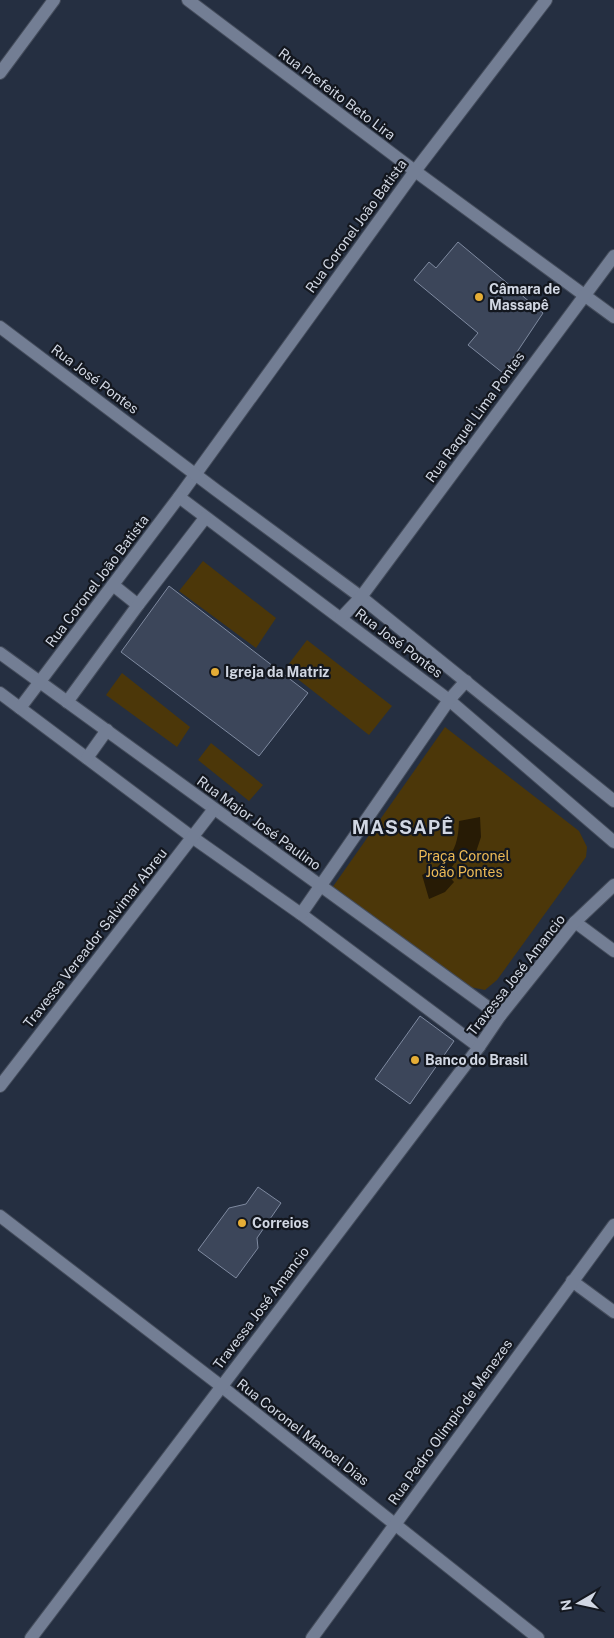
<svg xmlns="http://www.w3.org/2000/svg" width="614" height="1638" font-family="'Public Sans',sans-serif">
<rect width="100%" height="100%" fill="#252f41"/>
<!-- green -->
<g fill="#4c3709">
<polygon points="203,561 276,618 256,648 179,591"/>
<polygon points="307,640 392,706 369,735 285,669"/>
<polygon points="122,673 190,727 177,747 106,695"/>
<polygon points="445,727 579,831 587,847 586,857 497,980 485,990 470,987 332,888"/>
<polygon points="211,743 263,785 249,801 198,760"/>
</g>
<!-- water -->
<path fill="#271b05" d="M480,817L481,837L475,855L463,851L447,874L454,882L445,892L429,899L422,875C450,862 458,851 459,821Z"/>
<!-- building -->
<g fill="#3c465a" stroke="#7f8aa0">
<polygon points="458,242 543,313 503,373 468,345 478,333 414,280 429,262 436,268"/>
<polygon points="169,586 308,693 259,756 121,652"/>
<polygon points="420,1016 454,1041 410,1104 375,1079"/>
<polygon points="258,1187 281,1203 257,1238 258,1248 236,1278 198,1250 229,1208 246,1204"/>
</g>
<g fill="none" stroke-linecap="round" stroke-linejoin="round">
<!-- minor casing -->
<g stroke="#454d5c" stroke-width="14">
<g id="minor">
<polyline points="188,0 415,171 614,317"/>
<polyline points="546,0 415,171 179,497 449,700 614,842"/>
<polyline points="0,73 54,0"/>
<polyline points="0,327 216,490 361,597 614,801"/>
<polyline points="113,585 138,605"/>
<polyline points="341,618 361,597 614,256"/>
<polyline points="0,653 500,1016"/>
<polyline points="0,693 192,837 301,914 479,1047"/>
<polyline points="67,702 138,605 205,518"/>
<polyline points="20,708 179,497"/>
<polyline points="87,758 107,730"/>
<polyline points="301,914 449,700 466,681"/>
<polyline points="575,922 614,951"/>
<polyline points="0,1086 214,809"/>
<polyline points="0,1216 221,1386 538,1638"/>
<polyline points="572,1281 614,1312"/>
<polyline points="31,1638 479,1047 500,1016 575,922 614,885"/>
<polyline points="312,1638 614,1225"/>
</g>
</g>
<!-- minor -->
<use href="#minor" stroke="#737e94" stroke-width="12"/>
</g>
<!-- markers -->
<g fill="#e5ad36" stroke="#13171f" stroke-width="2">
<circle cx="479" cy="297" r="5"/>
<circle cx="215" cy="672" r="5"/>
<circle cx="415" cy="1060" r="5"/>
<circle cx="242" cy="1223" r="5"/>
</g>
<g text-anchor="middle" stroke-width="4.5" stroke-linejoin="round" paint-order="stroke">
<!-- street labels -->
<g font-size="14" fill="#d1d7e3" stroke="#13171f">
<text transform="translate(337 94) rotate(37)" y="5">Rua Prefeito Beto Lira</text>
<text transform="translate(356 226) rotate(-54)" y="5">Rua Coronel João Batista</text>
<text transform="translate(95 379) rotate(37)" y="5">Rua José Pontes</text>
<text transform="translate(475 417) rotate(-54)" y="5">Rua Raquel Lima Pontes</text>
<text transform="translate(97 581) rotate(-53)" y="5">Rua Coronel João Batista</text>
<text transform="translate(399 643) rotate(37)" y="5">Rua José Pontes</text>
<text transform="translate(259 823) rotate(36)" y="5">Rua Major José Paulino</text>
<text transform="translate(95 938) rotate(-52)" y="5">Travessa Vereador Salvimar Abreu</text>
<text transform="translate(516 975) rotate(-52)" y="5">Travessa José Amancio</text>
<text transform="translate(261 1308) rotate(-53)" y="5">Travessa José Amancio</text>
<text transform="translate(450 1422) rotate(-54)" y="5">Rua Pedro Olímpio de Menezes</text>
<text transform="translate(303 1432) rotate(38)" y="5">Rua Coronel Manoel Dias</text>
</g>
<!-- poi labels -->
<g font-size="14" font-weight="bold" fill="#d1d7e3" stroke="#13171f" text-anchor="start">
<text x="489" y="294">Câmara de<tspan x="489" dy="16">Massapê</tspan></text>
<text x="225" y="677">Igreja da Matriz</text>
<text x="425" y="1065">Banco do Brasil</text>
<text x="252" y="1228">Correios</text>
</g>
<!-- park labels -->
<g font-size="14" fill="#edba56" stroke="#13171f">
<text x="464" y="861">Praça Coronel<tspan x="464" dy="16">João Pontes</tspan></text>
</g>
<!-- district labels -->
<g font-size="19" font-weight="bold" letter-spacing="1" fill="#d1d7e3" stroke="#13171f">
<text x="403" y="834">MASSAPÊ</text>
</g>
</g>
<!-- north arrow -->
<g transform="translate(579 1603) rotate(261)" stroke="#13171f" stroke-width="4" paint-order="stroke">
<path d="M0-4L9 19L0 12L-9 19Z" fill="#d1d7e3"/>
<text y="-8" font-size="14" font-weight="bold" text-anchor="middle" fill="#d1d7e3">N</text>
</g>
</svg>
